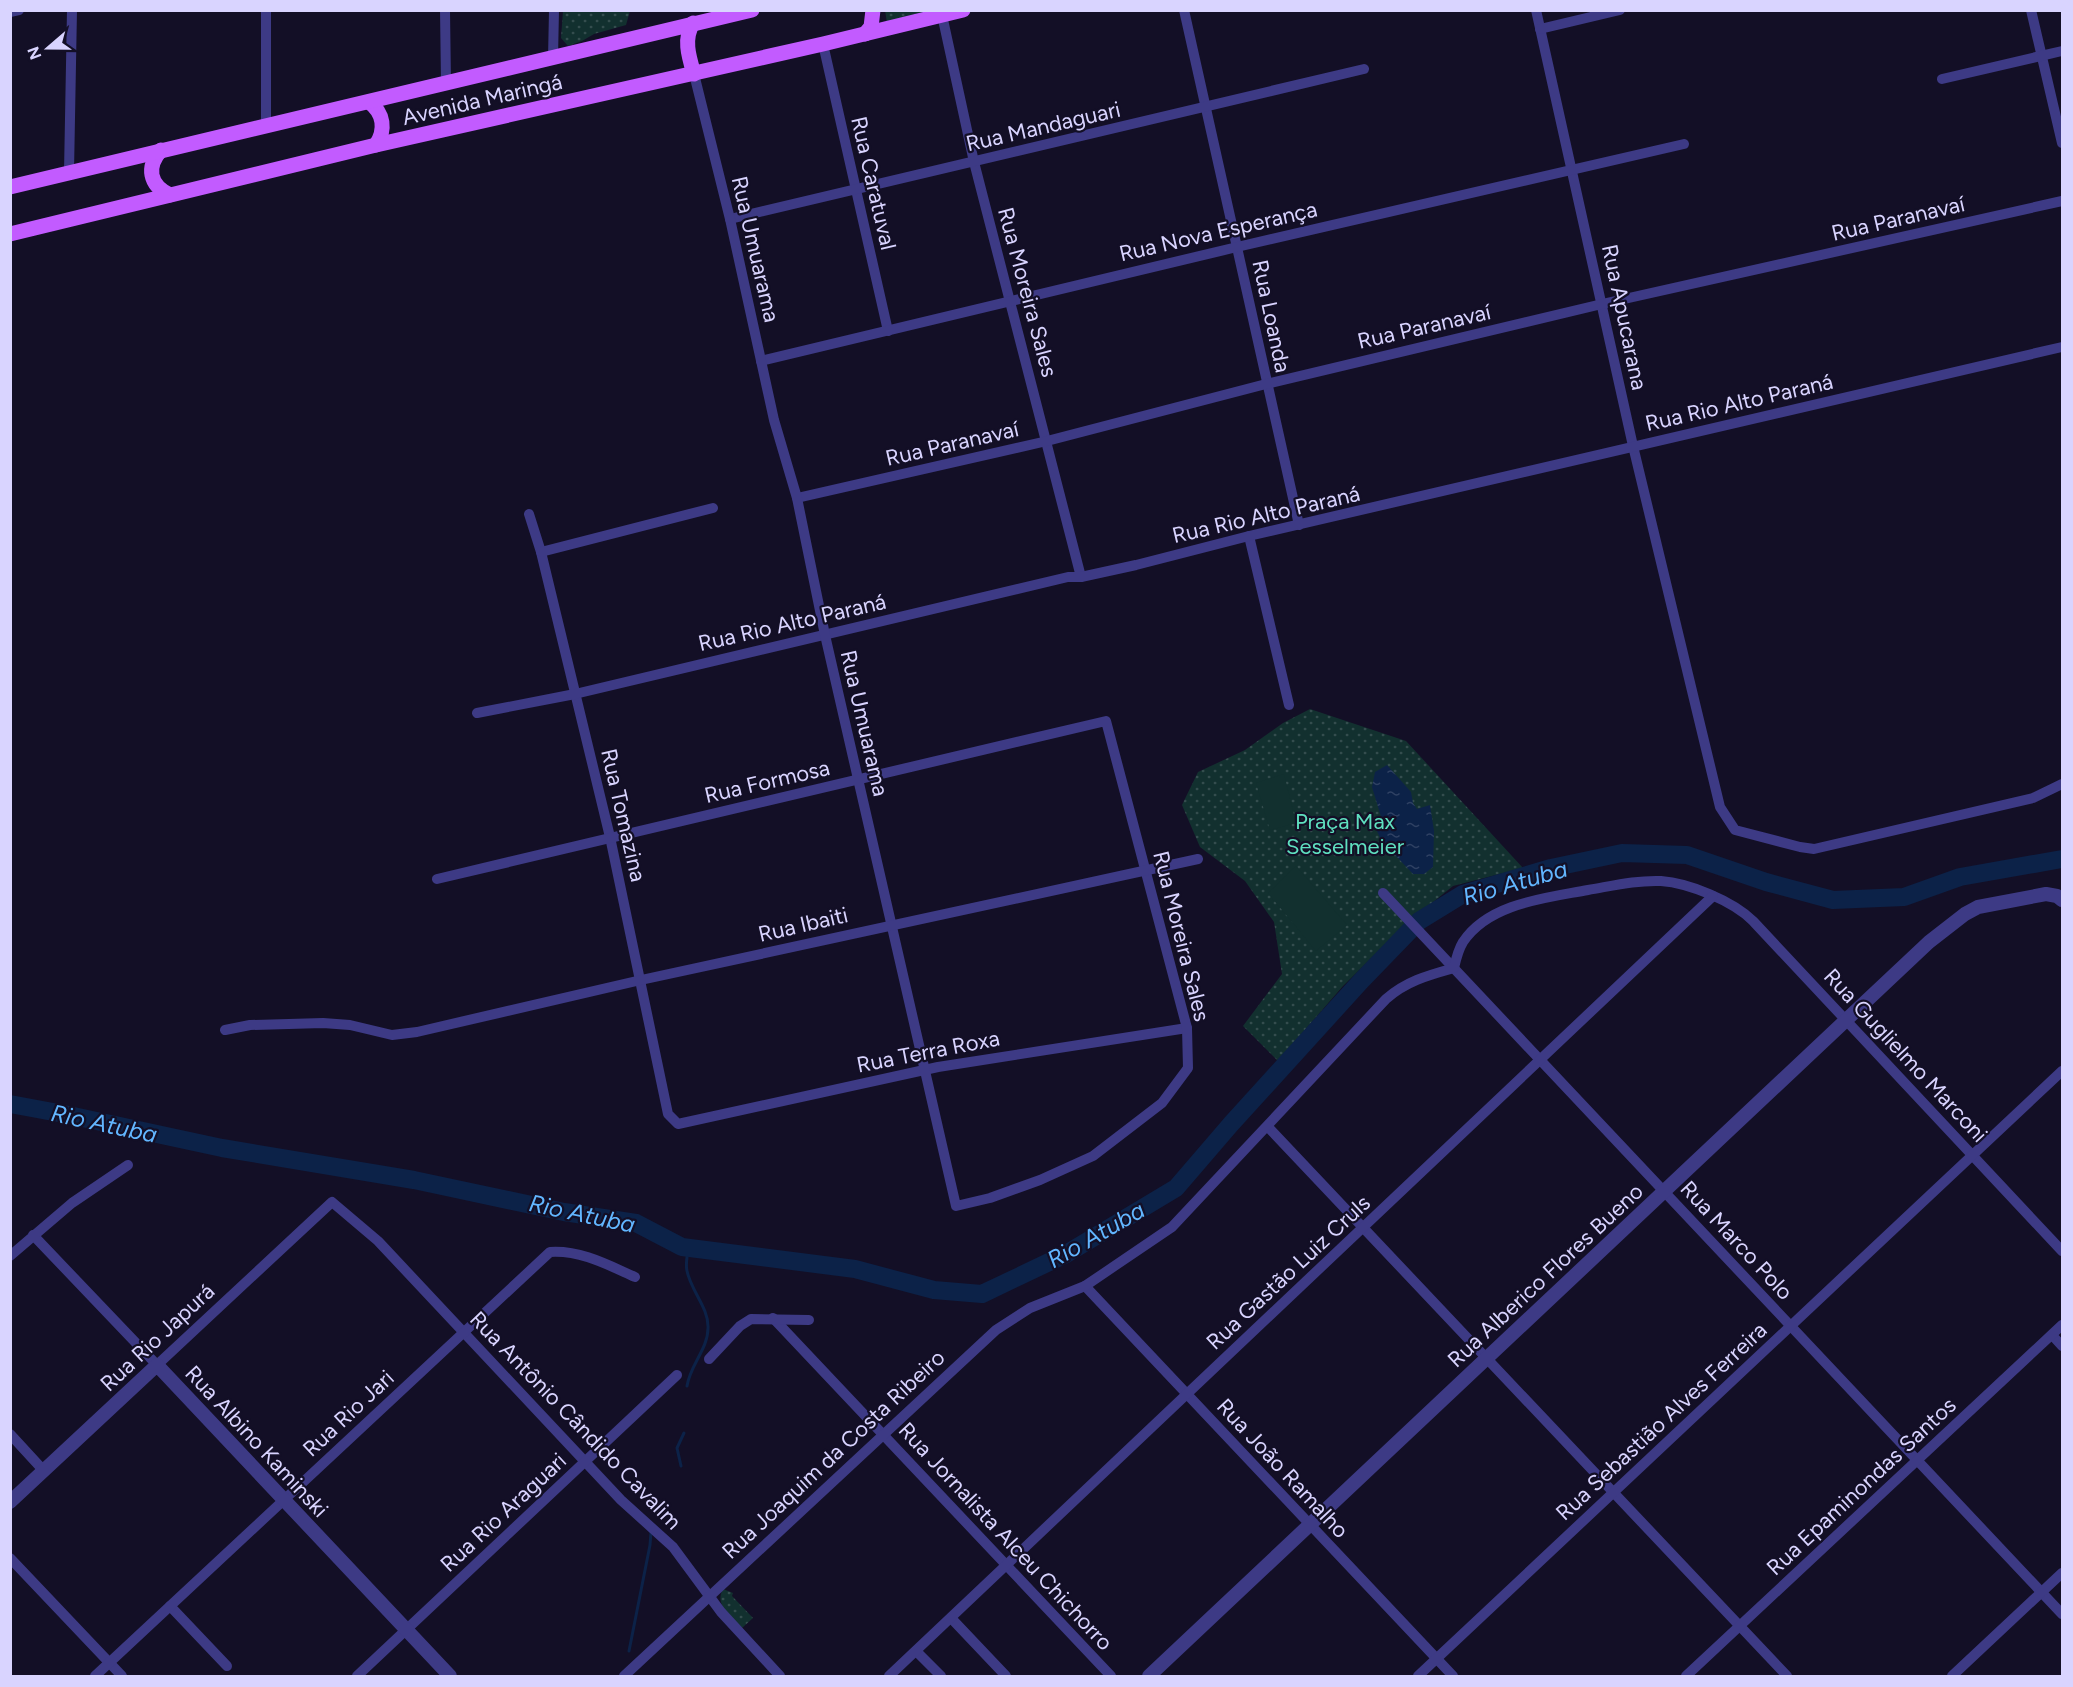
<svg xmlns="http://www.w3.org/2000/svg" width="2073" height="1687" font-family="Figtree,sans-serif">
<defs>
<pattern id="grass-dots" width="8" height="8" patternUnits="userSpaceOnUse" patternTransform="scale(1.5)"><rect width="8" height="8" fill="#12302f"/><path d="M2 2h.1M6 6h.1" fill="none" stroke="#344d4e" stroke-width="1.8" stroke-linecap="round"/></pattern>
<pattern id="water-ripples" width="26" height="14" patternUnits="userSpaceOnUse" patternTransform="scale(1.5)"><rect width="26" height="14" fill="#0c2248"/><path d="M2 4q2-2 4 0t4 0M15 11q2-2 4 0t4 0" fill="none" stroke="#2f4163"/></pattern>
</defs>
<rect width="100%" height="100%" fill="#130f26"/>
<!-- grass -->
<g fill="url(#grass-dots)">
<polygon points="885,10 934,11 887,23"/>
<polygon points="563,11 563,10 630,11 626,25 594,34 582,41 568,46 561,38"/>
<polygon points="1310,709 1406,741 1523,868 1453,886 1406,924 1343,986 1278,1061 1243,1026 1282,974 1274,922 1245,881 1200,847 1182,805 1198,772 1245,750 1283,723"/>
<path d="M723,1589L733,1593L732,1596L753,1618L742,1628C731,1616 714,1605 723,1589Z"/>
</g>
<!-- pitch -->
<g fill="#12302f">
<polygon points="1284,774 1296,823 1270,830 1256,783"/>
<polygon points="1296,866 1347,925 1316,951 1268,893"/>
</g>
<!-- water -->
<polygon fill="url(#water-ripples)" points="1387,765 1411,792 1413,803 1417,809 1430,805 1434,831 1433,867 1424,874 1413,874 1381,840 1377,831 1382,820 1372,787 1375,772"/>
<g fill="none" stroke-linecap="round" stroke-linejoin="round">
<!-- stream -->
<g stroke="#0c2248" stroke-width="3">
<path d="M687,1386C690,1365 708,1349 708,1328C709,1308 691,1291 687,1271C685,1263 688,1255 688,1247"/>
<polyline points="681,1466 677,1448 684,1433"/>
<polyline points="629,1651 650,1545 651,1532"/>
</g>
<!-- river -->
<polyline stroke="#0c2248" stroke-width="18" points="10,1104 64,1114 222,1148 414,1180 564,1212 636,1223 682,1247 855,1269 934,1290 982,1294 1066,1254 1176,1188 1231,1124 1361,981 1419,921 1463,894 1551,868 1622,853 1687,855 1766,882 1833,900 1904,897 1960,877 2062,859"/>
<!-- minor -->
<g stroke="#3d3a85" stroke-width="10">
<polyline points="445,10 446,83"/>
<polyline points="1184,10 1299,525"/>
<polyline points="1536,10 1633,446 1720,807 1735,830 1800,847 1814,849 2033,798 2062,784"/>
<polyline points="2031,10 2062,143"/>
<polyline points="10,12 19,10"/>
<polyline points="942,15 974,162 1081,577"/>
<polyline points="1540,29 1620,10"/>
<polyline points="823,44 888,331"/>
<polyline points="553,58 554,10"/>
<polyline points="1942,79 2062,51"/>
<polyline points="266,126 266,10"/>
<polyline points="69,172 72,10"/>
<polyline points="730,219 1364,69"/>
<polyline points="761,361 1237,247 1684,144"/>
<polyline points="797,498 1047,441 1266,384 1602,304 2062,201"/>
<polyline points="529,514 541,552 610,837 668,1114 678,1124 938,1067 1187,1028"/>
<polyline points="1249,536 1289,705"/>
<polyline points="541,552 713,508"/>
<polyline points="477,713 575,694 1068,577 1081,577 1136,565 1249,536 2062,347"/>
<path d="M437,879C659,825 883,774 1106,721L1187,1028L1188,1068L1162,1103L1093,1156L1040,1180L990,1198L956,1206L825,635L797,498L774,420L730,219L694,74"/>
<polyline points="1383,893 2062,1614"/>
<polyline points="225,1030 250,1025 323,1023 350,1025 392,1035 417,1032 641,980 1198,859"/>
<polyline points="1268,1127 1787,1676"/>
<polyline points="33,1235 157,1365 332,1202 378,1241 621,1500 673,1547 721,1612 780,1676"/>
<polyline points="10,1256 72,1203 128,1165"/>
<polyline points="1085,1286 1453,1676"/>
<polyline points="773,1318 1111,1676"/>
<polyline points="2052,1335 2062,1346"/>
<polyline points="709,1359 740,1326 751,1319 809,1320"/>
<polyline points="10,1434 44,1471"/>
<polyline points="10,1558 122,1676"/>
<polyline points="170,1606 227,1666"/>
<polyline points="951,1618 1006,1676"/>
<polyline points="916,1651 941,1676"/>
<path d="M95,1676L550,1252C581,1250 608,1265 635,1277"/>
<polyline points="357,1676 677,1375"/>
<path d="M624,1676L996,1330L1030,1308L1085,1286L1172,1227L1386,999C1406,981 1429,975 1454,968C1456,959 1458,950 1463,942C1489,903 1546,898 1588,890C1612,886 1636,880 1661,881C1689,883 1733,901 1753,921L2062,1251"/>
<polyline points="889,1676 1713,896"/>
<polyline points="1418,1676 2062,1071"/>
<polyline points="1686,1676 2062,1325"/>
<polyline points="1952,1676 2062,1573"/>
</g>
<!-- tertiary -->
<g stroke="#3d3a85" stroke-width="14">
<polyline points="10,1502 157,1365 450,1676"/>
<polyline points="1149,1676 1929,942 1965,914 1978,907 2046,894 2057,896 2062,900"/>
</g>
<!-- primary -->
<g stroke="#c25bff" stroke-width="15">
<path d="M693,23C683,39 689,57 694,74"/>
<polyline points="865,34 871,27 873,10"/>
<path d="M369,102C384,113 386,130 376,145"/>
<path d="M161,150C146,167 149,185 170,195"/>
<polyline points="10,187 752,10"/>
<polyline points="10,234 376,145 823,44 963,10"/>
</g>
</g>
<g text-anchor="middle" stroke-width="4.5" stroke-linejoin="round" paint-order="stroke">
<!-- street labels -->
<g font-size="22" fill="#d9d4ff" stroke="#130f26">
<text transform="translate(482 99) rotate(-13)" y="8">Avenida Maringá</text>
<text transform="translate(1043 126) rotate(-13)" y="8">Rua Mandaguari</text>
<text transform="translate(874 183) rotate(77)" y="8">Rua Caratuval</text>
<text transform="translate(1898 218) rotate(-13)" y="8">Rua Paranavaí</text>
<text transform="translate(1218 231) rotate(-13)" y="8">Rua Nova Esperança</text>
<text transform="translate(756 249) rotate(77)" y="8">Rua Umuarama</text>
<text transform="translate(1028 292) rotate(75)" y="8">Rua Moreira Sales</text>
<text transform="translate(1272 316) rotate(78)" y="8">Rua Loanda</text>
<text transform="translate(1625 317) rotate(78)" y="8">Rua Apucarana</text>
<text transform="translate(1424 326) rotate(-13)" y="8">Rua Paranavaí</text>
<text transform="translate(1739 402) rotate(-13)" y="8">Rua Rio Alto Paraná</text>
<text transform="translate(952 443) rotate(-13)" y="8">Rua Paranavaí</text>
<text transform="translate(1266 514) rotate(-13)" y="8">Rua Rio Alto Paraná</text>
<text transform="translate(792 622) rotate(-13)" y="8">Rua Rio Alto Paraná</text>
<text transform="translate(865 723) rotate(77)" y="8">Rua Umuarama</text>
<text transform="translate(767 781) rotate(-13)" y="8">Rua Formosa</text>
<text transform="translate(624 815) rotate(77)" y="8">Rua Tomazina</text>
<text transform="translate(803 924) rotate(-13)" y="8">Rua Ibaiti</text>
<text transform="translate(1182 936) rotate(76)" y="8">Rua Moreira Sales</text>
<text transform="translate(928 1051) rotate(-11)" y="8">Rua Terra Roxa</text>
<text transform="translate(1906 1055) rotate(47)" y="8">Rua Guglielmo Marconi</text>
<text transform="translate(1737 1240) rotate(47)" y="8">Rua Marco Polo</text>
<text transform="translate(1288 1272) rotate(-43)" y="8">Rua Gastão Luiz Cruls</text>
<text transform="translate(1545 1275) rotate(-43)" y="8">Rua Alberico Flores Bueno</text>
<text transform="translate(157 1337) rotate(-43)" y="8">Rua Rio Japurá</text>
<text transform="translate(348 1413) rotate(-43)" y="8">Rua Rio Jari</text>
<text transform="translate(576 1420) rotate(46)" y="8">Rua Antônio Cândido Cavalim</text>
<text transform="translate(1661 1421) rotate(-43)" y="8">Rua Sebastião Alves Ferreira</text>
<text transform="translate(257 1441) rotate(47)" y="8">Rua Albino Kaminski</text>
<text transform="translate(833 1454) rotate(-43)" y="8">Rua Joaquim da Costa Ribeiro</text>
<text transform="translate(1283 1468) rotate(47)" y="8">Rua João Ramalho</text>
<text transform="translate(1861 1486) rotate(-43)" y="8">Rua Epaminondas Santos</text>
<text transform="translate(503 1512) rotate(-43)" y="8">Rua Rio Araguari</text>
<text transform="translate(1006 1536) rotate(47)" y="8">Rua Jornalista Alceu Chichorro</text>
</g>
<!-- park labels -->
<g font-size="22" fill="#5fe0c0" stroke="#130f26">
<text x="1345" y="829">Praça Max<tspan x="1345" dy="25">Sesselmeier</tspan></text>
</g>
<!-- water labels -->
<g font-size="24" font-style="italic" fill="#62b6ff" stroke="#130f26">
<text transform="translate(1515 883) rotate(-16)" y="8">Rio Atuba</text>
<text transform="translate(104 1124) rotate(12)" y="8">Rio Atuba</text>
<text transform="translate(582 1214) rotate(12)" y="8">Rio Atuba</text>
<text transform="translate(1096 1235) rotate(-30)" y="8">Rio Atuba</text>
</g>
</g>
<!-- border -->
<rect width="2073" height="1687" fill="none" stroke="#d9d4ff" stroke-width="24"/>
<!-- north arrow -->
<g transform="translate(48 48) rotate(250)" stroke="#130f26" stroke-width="4.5" paint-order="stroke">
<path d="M0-4.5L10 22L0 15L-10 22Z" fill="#d9d4ff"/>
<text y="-9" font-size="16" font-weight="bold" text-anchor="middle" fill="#d9d4ff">N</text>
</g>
</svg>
